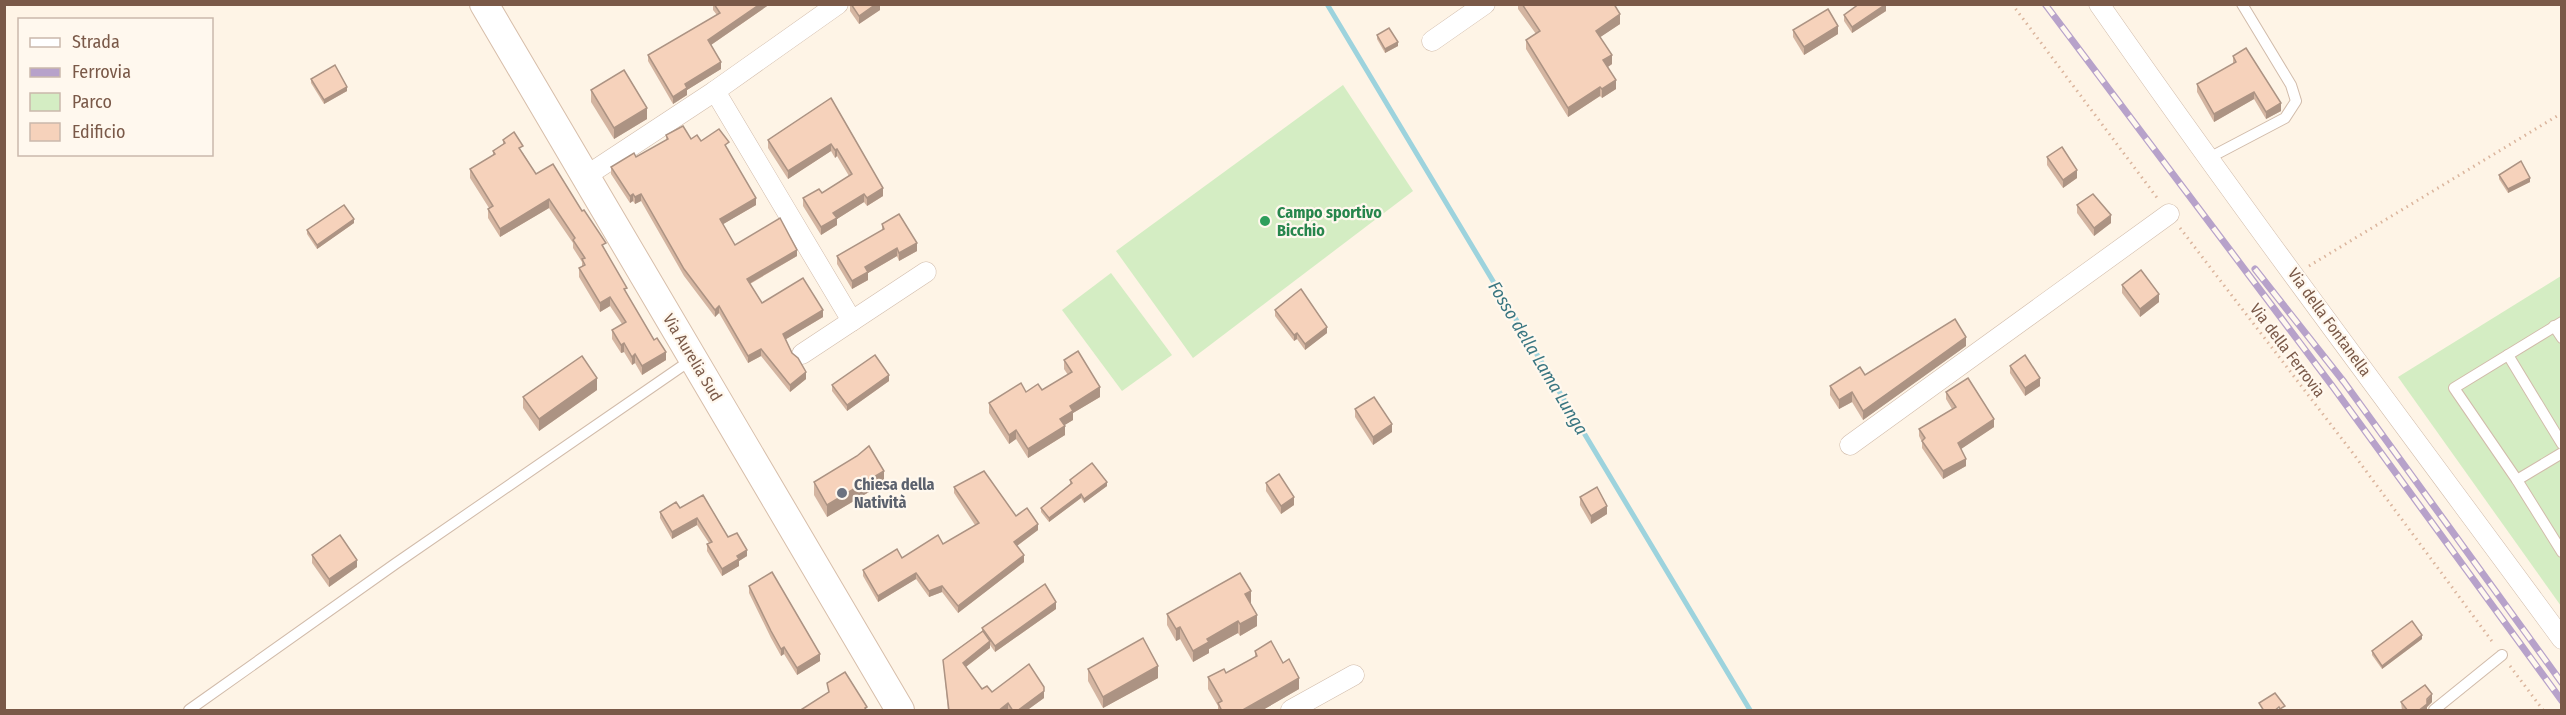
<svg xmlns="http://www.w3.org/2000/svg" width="2566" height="715" font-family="'Fira Sans Condensed',sans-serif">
<rect width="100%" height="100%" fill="#fef4e6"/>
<!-- green -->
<g fill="#d4edc3">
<polygon points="1343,85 1413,191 1193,358 1116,251"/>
<polygon points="1111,273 1172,355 1122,391 1062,310"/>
<polygon points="2561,276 2561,606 2398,377"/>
</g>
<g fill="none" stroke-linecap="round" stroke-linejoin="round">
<!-- stream -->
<polyline stroke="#9dd3dd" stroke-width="5" points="1327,4 1750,710"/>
<!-- lane casing -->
<g stroke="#d1bbaa" stroke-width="12">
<g id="lane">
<polyline points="2207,159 2285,118 2296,101 2291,85 2242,4"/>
<polyline points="2562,322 2454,388 2517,480 2562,552"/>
<polyline points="2554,326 2562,338"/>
<polyline points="2508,355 2562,444"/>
<polyline points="2517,480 2562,453"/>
<polyline points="189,710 395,564 691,360"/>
<polyline points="2434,710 2502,655"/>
</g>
</g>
<!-- street casing -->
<g stroke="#d1bbaa" stroke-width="21">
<g id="street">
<path d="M2099,4C2249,219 2407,428 2562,639"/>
<polyline points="1432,41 1485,4"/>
<polyline points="715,91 838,4"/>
<polyline points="586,176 715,91 852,321"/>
<polyline points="802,354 926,272"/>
<polyline points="1850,445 2169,214"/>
<polyline points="1291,710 1354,675"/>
</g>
</g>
<!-- secondary casing -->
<g stroke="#d7beaa" stroke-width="30">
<polyline id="secondary" points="484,4 900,710"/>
</g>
<!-- path -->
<g stroke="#dbb59d" stroke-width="3" stroke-dasharray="1.5 4.5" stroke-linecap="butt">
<polyline points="2012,4 2158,199"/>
<polyline points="2180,228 2352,452 2494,644"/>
<polyline points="2309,266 2562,113"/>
<polyline points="2510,666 2543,710"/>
</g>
<!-- lane -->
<use href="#lane" stroke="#fff" stroke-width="10"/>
<!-- street -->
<use href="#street" stroke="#fff" stroke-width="20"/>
<!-- secondary -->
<use href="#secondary" stroke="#fff" stroke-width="28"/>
<!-- rail casing -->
<g stroke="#b7a2ca" stroke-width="7">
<g id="rail">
<polyline points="2045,4 2333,387 2562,701"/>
<polyline points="2255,269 2344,382 2562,683"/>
</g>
</g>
<!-- rail -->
<use href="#rail" stroke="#fff8ee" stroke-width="4.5" stroke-dasharray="14" stroke-linecap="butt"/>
</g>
<!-- wall -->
<g fill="#d4b5a1">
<polygon points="713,4 770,4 711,45 721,69 687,90 687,95 673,104 648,61 648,55 717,15 713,10"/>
<polygon points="850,4 880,4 880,10 859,24 850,11"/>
<polygon points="1518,4 1614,4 1620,24 1600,37 1612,64 1608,67 1616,89 1602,98 1600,96 1568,117 1526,49 1526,40 1536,34 1518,9"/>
<polygon points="1886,11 1852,33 1844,21 1844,15"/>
<polygon points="1793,30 1838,34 1804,55 1793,37"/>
<polygon points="1377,35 1398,46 1385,53 1377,39"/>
<polygon points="2233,56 2281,111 2266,119 2254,99 2214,122 2197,92 2197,84 2233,64"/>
<polygon points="311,79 347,91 324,104 311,83"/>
<polygon points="591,90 647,119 614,139 591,102"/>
<polygon points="831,98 883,196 867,206 864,202 837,219 837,225 821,235 803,206 803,198 822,193 849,176 837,156 835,158 831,151 788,179 768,148 768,140"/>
<polygon points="666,135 701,141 729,149 728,149 756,205 723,224 735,245 797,256 750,284 762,303 823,317 786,339 792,353 806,379 790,392 761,356 748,363 719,313 715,317 684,276 641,201 635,204 633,201 630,203 611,174 611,167 636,157 666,140"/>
<polygon points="503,140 523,153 536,174 606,251 627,294 666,360 642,375 635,363 632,365 624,352 621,353 612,339 612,330 622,324 610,306 600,312 579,277 579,268 582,267 582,262 573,248 573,243 549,208 500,237 488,218 488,209 489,208 470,178 470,169 493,156 493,151 503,144"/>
<polygon points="2047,157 2077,178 2063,188 2047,165"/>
<polygon points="2499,175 2530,182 2508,193 2499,179"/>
<polygon points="2077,205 2111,223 2094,236 2077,213"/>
<polygon points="354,223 317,249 307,234 307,230"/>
<polygon points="882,224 917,251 899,261 897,256 868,273 868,280 852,289 837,264 837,256 882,231"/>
<polygon points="2122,285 2159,302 2140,317 2122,293"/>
<polygon points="1275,310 1327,333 1305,350 1297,339 1294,341 1275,316"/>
<polygon points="1966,346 1863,420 1852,402 1839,409 1830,395 1830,386"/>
<polygon points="1064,360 1100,397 1073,413 1073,420 1064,425 1065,435 1028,458 1016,439 1009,444 989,413 989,403 1026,392 1042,390 1068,375 1064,369"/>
<polygon points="2010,366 2040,386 2025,396 2010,373"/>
<polygon points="889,381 847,411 832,391 832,385"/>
<polygon points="597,390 539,431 523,408 523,397"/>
<polygon points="1946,392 1994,427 1961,449 1966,466 1943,479 1922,448 1922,442 1919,436 1919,429 1952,409 1946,399"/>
<polygon points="1355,409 1392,432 1373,445 1355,417"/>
<polygon points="1070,480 1107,486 1084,503 1081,498 1049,522 1041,512 1041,508 1070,485"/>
<polygon points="814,482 884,483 827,517 814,495"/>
<polygon points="1266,483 1294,505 1281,514 1266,491"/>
<polygon points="954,487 1016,516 1038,530 1017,546 1024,562 958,613 942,592 929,597 916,579 878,602 863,576 863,570 902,558 943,544 975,525 954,493"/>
<polygon points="1580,497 1607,514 1591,524 1580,505"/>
<polygon points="680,508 728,537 747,556 739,561 739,566 722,576 707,551 707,544 709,543 697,525 672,539 660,518 660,512"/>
<polygon points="312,555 357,567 329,587 312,563"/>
<polygon points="749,586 820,661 797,675 784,654 781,656 771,638 749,593"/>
<polygon points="1250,603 1257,626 1240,636 1238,633 1209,649 1209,653 1193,662 1180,639 1176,641 1167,625 1167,614"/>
<polygon points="1056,609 995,652 990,645 990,648 966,667 982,689 992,692 1044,698 1026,711 1009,711 1008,710 1007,711 948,711 943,660 982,631 982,628"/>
<polygon points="2422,639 2382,669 2372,655 2372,651"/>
<polygon points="1255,651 1283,663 1299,689 1261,711 1218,711 1218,706 1208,689 1208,677 1226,673 1255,657"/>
<polygon points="1088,669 1158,678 1103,708 1088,681"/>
<polygon points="2401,702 2432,702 2427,707 2427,711 2402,711"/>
</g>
<!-- shaded-wall -->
<g fill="#ac9383">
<polygon points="760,4 770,4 708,47 708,40"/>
<polygon points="876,4 880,4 880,10 859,24 859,16"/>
<polygon points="1886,4 1886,11 1852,33 1852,27"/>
<polygon points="1620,14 1620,24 1596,40 1596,31"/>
<polygon points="1838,26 1838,34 1804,55 1804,47"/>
<polygon points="1398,42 1398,46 1385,53 1385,49"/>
<polygon points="1612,55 1612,64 1603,70 1603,60"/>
<polygon points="721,62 721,69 687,90 687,95 673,104 673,97 685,84"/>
<polygon points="1616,80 1616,89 1602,98 1602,89"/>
<polygon points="347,87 347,91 324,104 324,100"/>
<polygon points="1600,87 1600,96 1568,117 1568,108"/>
<polygon points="2254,92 2254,99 2214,122 2214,114"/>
<polygon points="2281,103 2281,111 2266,119 2266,112"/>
<polygon points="647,108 647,119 614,139 614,128"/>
<polygon points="831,144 831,151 788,179 788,171"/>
<polygon points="837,149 837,156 835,158 835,150"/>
<polygon points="2077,170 2077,178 2063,188 2063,180"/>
<polygon points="2530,178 2530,182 2508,193 2508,189"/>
<polygon points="883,188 883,196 867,206 867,198"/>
<polygon points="633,194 633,201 630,203 630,196"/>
<polygon points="641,194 641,201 635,204 635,197"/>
<polygon points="864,194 864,202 837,219 837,225 821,235 821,227 833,213"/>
<polygon points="756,198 756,205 720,226 720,219"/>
<polygon points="549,199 549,208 500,237 500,229"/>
<polygon points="2111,215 2111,223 2094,236 2094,228"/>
<polygon points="354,219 354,223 317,249 317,245"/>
<polygon points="917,243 917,251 899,261 899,253"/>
<polygon points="897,248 897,256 868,273 868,280 852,289 852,281 865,267"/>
<polygon points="797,250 797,256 747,285 747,279"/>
<polygon points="2159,294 2159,302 2140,317 2140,309"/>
<polygon points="610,297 610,306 600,312 600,303"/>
<polygon points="719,306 719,313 715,317 715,310"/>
<polygon points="823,310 823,317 783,341 783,334"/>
<polygon points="1327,327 1327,333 1305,350 1305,344"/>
<polygon points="1297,333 1297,339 1294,341 1294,335"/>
<polygon points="1966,337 1966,346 1863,420 1863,411"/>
<polygon points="624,343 624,352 621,353 621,345"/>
<polygon points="761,349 761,356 748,363 748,356"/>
<polygon points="666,352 666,360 642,375 642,366"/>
<polygon points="635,354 635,363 632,365 632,357"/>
<polygon points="806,372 806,379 790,392 790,385"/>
<polygon points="889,375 889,381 847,411 847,405"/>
<polygon points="597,378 597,390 539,431 539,419"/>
<polygon points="2040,378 2040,386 2025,396 2025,388"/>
<polygon points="1100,387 1100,397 1073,413 1073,420 1060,428 1060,419 1070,406"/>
<polygon points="1852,392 1852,402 1839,409 1839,400"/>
<polygon points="1994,419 1994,427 1958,451 1958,443"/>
<polygon points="1392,424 1392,432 1373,445 1373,437"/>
<polygon points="1065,426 1065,435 1028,458 1028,449"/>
<polygon points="1016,430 1016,439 1009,444 1009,435"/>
<polygon points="1966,459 1966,466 1943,479 1943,471"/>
<polygon points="884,471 884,483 827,517 827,505"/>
<polygon points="1107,482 1107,486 1084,503 1084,499"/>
<polygon points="1081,494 1081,498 1049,522 1049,518"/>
<polygon points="1294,497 1294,505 1281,514 1281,506"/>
<polygon points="1607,506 1607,514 1591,524 1591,516"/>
<polygon points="697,518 697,525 672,539 672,532"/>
<polygon points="1038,524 1038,530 1014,548 1014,542"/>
<polygon points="747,550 747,556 739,561 739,566 722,576 722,569 737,556"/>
<polygon points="1024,555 1024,562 958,613 958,606"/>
<polygon points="357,560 357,567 329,587 329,579"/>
<polygon points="916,573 916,579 878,602 878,596"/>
<polygon points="942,586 942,592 929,597 929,591"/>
<polygon points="1251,591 1251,603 1245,606 1245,594"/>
<polygon points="1056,602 1056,609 995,652 995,646"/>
<polygon points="1257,615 1257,626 1240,636 1240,624"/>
<polygon points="1238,621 1238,633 1209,649 1209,653 1193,662 1193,651 1207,639"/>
<polygon points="1180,627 1180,639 1176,641 1176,629"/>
<polygon points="2422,635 2422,639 2382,669 2382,666"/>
<polygon points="990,641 990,648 963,669 963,663"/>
<polygon points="784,647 784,654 781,656 781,649"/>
<polygon points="820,654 820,661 797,675 797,668"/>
<polygon points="1158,666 1158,678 1103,708 1103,697"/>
<polygon points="1299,678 1299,689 1261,711 1241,711"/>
<polygon points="1044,687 1044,698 1026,711 1017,711"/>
<polygon points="2432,694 2432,702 2427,707 2427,711 2418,711"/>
<polygon points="1008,703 1008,710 1007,711 998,711"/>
</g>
<!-- building -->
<g fill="#f6d2bb" stroke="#ac9383" stroke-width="1.5">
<polygon points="714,4 760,4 708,40 721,62 685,84 687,88 673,97 648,55 720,13"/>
<polygon points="851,4 876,4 859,16"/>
<polygon points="1522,4 1614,4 1620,14 1596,31 1612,55 1603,60 1616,80 1602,89 1600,87 1568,108 1526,40 1540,31"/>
<polygon points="1859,4 1886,4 1852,27 1844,15"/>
<polygon points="1828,9 1838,26 1804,47 1793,30"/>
<polygon points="1389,28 1398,42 1385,49 1377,35"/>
<polygon points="2246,48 2281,103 2266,112 2254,92 2214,114 2197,84 2236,62 2233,56"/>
<polygon points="335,65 347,87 324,100 311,79"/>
<polygon points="624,70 647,108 614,128 591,90"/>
<polygon points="831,98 883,188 867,198 864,194 833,213 837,218 821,227 803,198 819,189 822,193 852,174 837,149 835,150 831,144 788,171 768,140"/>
<polygon points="683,126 691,139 697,135 701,141 719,129 729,142 725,145 756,198 720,219 735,245 780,218 797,250 747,279 762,303 803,278 823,310 783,334 792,353 798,358 806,372 790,385 761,349 748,356 719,306 715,310 684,269 641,194 635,197 633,194 630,196 611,167 634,153 636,157 668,139 666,135"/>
<polygon points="514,132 523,146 519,148 536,174 553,164 582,211 584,210 606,243 602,245 627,288 624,289 654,340 657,338 666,352 642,366 635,354 632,357 624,343 621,345 612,330 626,322 610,297 600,303 579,268 585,265 582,259 585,258 573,240 575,238 549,199 500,229 488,209 493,206 470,169 495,154 493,151 505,143 503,140"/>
<polygon points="2062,147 2077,170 2063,180 2047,157"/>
<polygon points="2521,161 2530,178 2508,189 2499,175"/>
<polygon points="2093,194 2111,215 2094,228 2077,205"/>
<polygon points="344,205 354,219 317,245 307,230"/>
<polygon points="899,214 917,243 899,253 897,248 865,267 868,272 852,281 837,256 884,229 882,224"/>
<polygon points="2141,270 2159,294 2140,309 2122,285"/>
<polygon points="1301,289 1327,327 1305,344 1297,333 1294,335 1275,310"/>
<polygon points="1955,319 1966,337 1863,411 1852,392 1839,400 1830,386 1860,367 1865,375"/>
<polygon points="1078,351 1100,387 1070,406 1073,411 1060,419 1065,426 1028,449 1016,430 1009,435 989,403 1021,383 1026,392 1038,384 1042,390 1072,372 1064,360"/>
<polygon points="875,355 889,375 847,405 832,385"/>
<polygon points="2025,355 2040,378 2025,388 2010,366"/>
<polygon points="582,356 597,378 539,419 523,397"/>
<polygon points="1968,378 1994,419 1958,443 1966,459 1943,471 1922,441 1925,438 1919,429 1956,407 1946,392"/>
<polygon points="1374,397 1392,424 1373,437 1355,409"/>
<polygon points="869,446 884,471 827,505 814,482 857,456"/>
<polygon points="1092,463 1107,482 1084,499 1081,494 1049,518 1041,508 1072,483 1070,480"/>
<polygon points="984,471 1016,516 1027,508 1038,524 1014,542 1024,555 958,606 942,586 929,591 916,573 878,596 863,570 897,549 902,558 938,535 943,544 979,523 954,487"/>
<polygon points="1279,474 1294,497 1281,506 1266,483"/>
<polygon points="1597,487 1607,506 1591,516 1580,497"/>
<polygon points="703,495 728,537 737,533 747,550 737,556 739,559 722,569 707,544 712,542 697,518 672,532 660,512 676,502 680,508"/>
<polygon points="340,535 357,560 329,579 312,555"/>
<polygon points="772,572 820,654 797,668 784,647 781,649 771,631 749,586"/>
<polygon points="1240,573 1251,591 1245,594 1257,615 1240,624 1238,621 1207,639 1209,642 1193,651 1180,627 1176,629 1167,614"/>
<polygon points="1045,584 1056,602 995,646 982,628"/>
<polygon points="2412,621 2422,635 2382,666 2372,651"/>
<polygon points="983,631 990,641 963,663 982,689 987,686 992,692 1029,664 1044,687 1044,691 1017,711 1013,711 1008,703 998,711 949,711 943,660"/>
<polygon points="1143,638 1158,666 1103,697 1088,669"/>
<polygon points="1271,641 1283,663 1289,659 1299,678 1241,711 1222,711 1218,703 1222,701 1208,677 1224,669 1226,673 1257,656 1255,651"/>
<polygon points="845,672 867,707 865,708 867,711 799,711 829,692 827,683"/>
<polygon points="2425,685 2432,694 2427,699 2427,704 2418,711 2408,711 2401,702"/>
<polygon points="2275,693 2285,706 2280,709 2279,707 2274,711 2264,711 2259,703"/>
</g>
<!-- markers -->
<circle fill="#2e9e5b" stroke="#fff8ee" stroke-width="2" cx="1265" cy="221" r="6"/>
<circle fill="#6b7280" stroke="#fff8ee" stroke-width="2" cx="842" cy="493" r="6"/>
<g text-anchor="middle" stroke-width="4.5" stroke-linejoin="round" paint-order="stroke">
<!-- leisure labels -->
<g font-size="16" font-weight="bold" fill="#27864d" stroke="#fff8ee" text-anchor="start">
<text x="1277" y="218">Campo sportivo<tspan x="1277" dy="18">Bicchio</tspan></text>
</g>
<!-- street labels -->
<g font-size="16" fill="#7a5948" stroke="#fff8ee">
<text transform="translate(2330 322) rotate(54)" y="6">Via della Fontanella</text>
<text transform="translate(2288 350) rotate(53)" y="6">Via della Ferrovia</text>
<text transform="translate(693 357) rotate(59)" y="6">Via Aurelia Sud</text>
</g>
<!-- worship labels -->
<g font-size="16" font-weight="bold" fill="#5b616d" stroke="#fff8ee" text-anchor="start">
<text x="854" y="490">Chiesa della<tspan x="854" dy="18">Natività</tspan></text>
</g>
<!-- water labels -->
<g font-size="18" font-style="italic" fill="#3a7681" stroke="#fff8ee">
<text transform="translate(1538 358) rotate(59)" y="6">Fosso della Lama Lunga</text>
</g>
</g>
<!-- border -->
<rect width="2566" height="715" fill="none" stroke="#7a5948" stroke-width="12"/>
<!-- legend -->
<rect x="18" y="18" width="195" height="138" fill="#fff8ee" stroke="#cab8ac" stroke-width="1.5"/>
<rect x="30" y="38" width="30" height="9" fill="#ffffff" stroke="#cab8ac" stroke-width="1.5"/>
<text x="72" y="48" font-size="18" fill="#7a5948">Strada</text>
<rect x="30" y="68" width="30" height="9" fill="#b7a2ca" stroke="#cab8ac" stroke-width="1.5"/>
<text x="72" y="78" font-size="18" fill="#7a5948">Ferrovia</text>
<rect x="30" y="93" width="30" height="18" fill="#d4edc3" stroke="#cab8ac" stroke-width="1.5"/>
<text x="72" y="108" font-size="18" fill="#7a5948">Parco</text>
<rect x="30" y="123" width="30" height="18" fill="#f6d2bb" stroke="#cab8ac" stroke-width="1.5"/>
<text x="72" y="138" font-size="18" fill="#7a5948">Edificio</text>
</svg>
